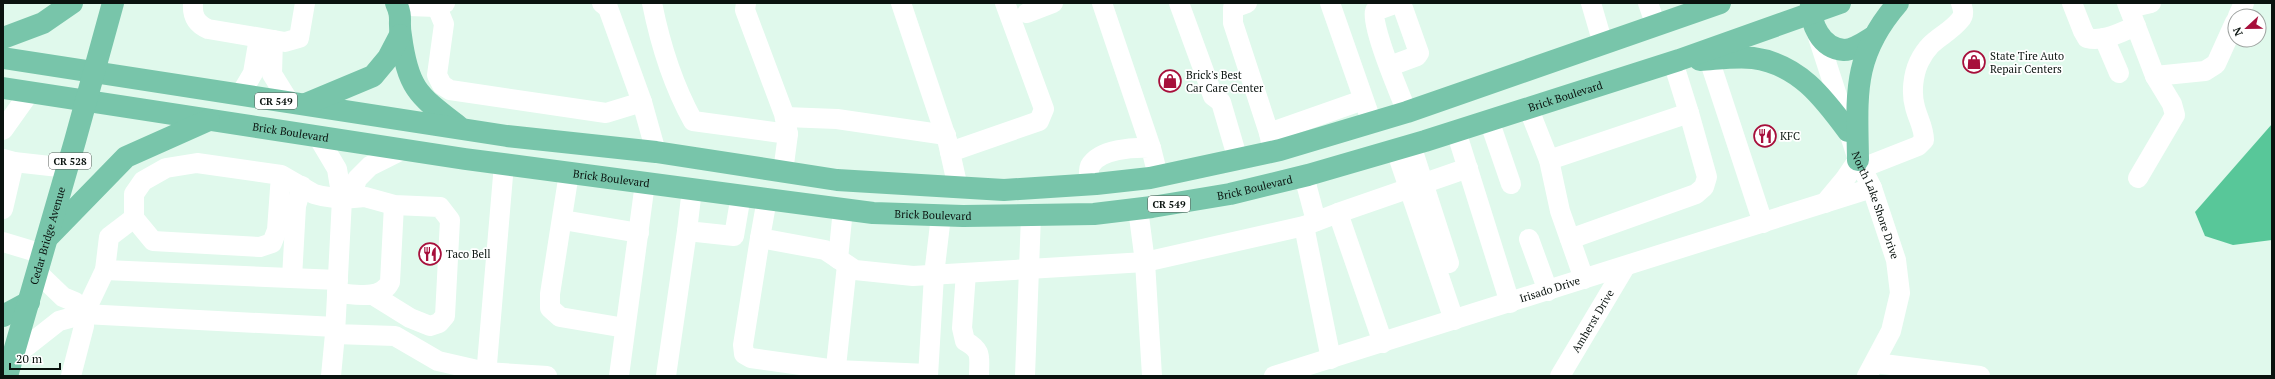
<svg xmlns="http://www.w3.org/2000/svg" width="2275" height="379" font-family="'PT Serif',serif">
<rect width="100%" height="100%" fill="#e0f9ec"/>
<!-- water -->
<polygon fill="#58c799" points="2272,124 2272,240 2233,245 2205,236 2195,212"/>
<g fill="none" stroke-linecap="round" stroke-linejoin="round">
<!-- minor -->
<g stroke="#fff" stroke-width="20">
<path d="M193,3C192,16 196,24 208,29L285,42L299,38L305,3"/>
<polyline points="602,3 608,8 642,102 656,152"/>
<path d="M652,3C660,43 673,85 693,121L788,134"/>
<polyline points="746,3 745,10 784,114 788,134 783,172"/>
<polyline points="901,3 948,143 958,188"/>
<polyline points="1102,3 1151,148"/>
<polyline points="1179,3 1213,96 1221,102 1238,160"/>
<polyline points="1247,3 1233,8 1233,23 1269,133 1273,152"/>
<polyline points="1330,3 1372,123"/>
<path d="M1397,3L1375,11C1370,24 1400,95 1407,112"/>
<polyline points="1591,3 1603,44"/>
<polyline points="1648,3 1656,26"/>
<path d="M2072,3L2083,31L2087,38C2104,42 2121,32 2136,26"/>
<polyline points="2127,3 2155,76 2172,104 2175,115 2138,178"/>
<polyline points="408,6 437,7 445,3"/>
<polyline points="437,7 444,24 437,75 442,85 450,90 606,113 642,102"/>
<polyline points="2129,8 2151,3"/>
<polyline points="1027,13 1053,3"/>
<polyline points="2238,16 2244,3"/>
<path id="s1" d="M1817,34L1858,160L1872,188L1896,260L1900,293L1891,331L1867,376"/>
<polyline points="2104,38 2119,73"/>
<polyline points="273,40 272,74 290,103"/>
<polyline points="1709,59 1763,223"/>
<polyline points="1390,66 1417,56 1419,53 1403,8 1398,3"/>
<polyline points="2155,76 2205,71 2216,64 2235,22"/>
<polyline points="240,95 253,73 259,38"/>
<polyline points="1528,107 1549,160 1560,211 1584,279"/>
<polyline points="785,117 837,119 946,135"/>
<polyline points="1489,120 1511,184"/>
<polyline points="3,130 30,92"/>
<polyline points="1456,131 1510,303"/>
<polyline points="1269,133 1363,100"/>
<polyline points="318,137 337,169 342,199 335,334 395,336 438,361 486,372 547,376"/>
<polyline points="1411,145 1449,263"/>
<polyline points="1396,150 1454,320"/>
<polyline points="950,152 1039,121 1044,109 1005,3"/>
<polyline points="3,159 14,162 68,168"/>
<polyline points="1549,160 1689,113 1673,62"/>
<path d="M1862,168L1918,146L1924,140C1924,128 1918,119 1915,107C1911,93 1913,75 1919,62C1931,37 1946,37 1960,20C1965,15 1963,9 1961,3"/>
<polyline points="569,173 550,294 550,308 560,317 625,328"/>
<polyline points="281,175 277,230 272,243 260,247 153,241 134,218 134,194 143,181 166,168 197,163 281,175 314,194 322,196 342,199 365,197 394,205 440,207 450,220 445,316 439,323 430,326 410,318 373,295"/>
<polyline points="1304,176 1316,221"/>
<path d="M1089,185C1089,179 1088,171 1090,166C1099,149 1134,147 1151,148L1158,176"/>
<polyline points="692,189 687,231 734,236 741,195"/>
<polyline points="342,199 354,189 357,179 370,166 402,150"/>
<polyline points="767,199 760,238 825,250 855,270 913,276 1145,262 1304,226 1338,213"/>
<polyline points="1825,203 1845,179 1858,160"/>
<polyline points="3,209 14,162"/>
<polyline points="1138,209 1145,262 1152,376"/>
<polyline points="563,220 639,233"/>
<polyline points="1304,226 1331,359"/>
<polyline points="760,238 743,345 744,354 751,358 836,370 928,374"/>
<polyline points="1529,239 1548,291"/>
<polyline points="1570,239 1696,194 1704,187 1707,177 1689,113"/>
<polyline points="3,242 43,254"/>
<polyline points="838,259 843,209"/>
<polyline points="105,270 338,280"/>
<polyline points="37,272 63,297 75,302 84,314"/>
<path d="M966,273L962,328L965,341C983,351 979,357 979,376"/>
<polyline points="292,278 296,206 302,186"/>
<path d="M337,293C354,294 381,301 390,282L394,205"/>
<polyline points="1383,343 1338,213 1468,168"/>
<polyline points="12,358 59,321 84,314 335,327"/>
<polyline points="1875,363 1980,376"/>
<polyline points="71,376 84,326 84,314 105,270 109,237 134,218"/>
<polyline points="331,376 335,334"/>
<polyline points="486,376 504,164"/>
<polyline points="619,376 645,183"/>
<polyline points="666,376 687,231"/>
<polyline points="835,376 847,265"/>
<polyline points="928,376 934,275 941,216"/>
<polyline points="1025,376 1031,215"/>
<path id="s2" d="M1274,376L1872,188"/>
<path id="s3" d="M1560,376L1625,267"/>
</g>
<!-- major -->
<g stroke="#78c5aa" stroke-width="22">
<path d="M396,3C403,18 398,21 401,36C408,89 418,95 458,126"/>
<path d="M1811,3C1810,23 1820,48 1844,50C1854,50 1865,42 1873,37"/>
<polyline points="3,38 43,23 72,3"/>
<polyline points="3,58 507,136 656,152 837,180 1004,190 1096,184 1150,178 1280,150 1407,112 1720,3"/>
<path d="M1700,60C1717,59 1736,56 1753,58C1798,64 1823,97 1848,131"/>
<path id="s4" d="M3,88L465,159L873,213L963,216L1094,214L1152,207L1230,194L1308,175L1425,141L1679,60L1840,3"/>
<polyline points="306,104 373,76 388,58 400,35"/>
<path d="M1858,160C1857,94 1852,56 1898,3"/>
<polyline points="50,235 126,157 209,120"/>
<polyline points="3,316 29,302"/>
<path id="s5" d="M7,376L75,141L113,3"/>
</g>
</g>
<!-- icons -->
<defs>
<g id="shop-ring" transform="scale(1.15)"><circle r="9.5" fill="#fff" stroke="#a70f3b" stroke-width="1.5"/><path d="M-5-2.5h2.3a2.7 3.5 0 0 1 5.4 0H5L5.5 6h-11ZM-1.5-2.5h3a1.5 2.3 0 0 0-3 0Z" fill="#a70f3b"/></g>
<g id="restaurant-ring" transform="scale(1.15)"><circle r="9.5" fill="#fff" stroke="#a70f3b" stroke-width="1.5"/><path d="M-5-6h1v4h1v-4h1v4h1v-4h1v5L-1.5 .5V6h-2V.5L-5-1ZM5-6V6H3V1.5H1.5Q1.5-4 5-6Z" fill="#a70f3b"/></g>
</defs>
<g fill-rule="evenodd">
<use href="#shop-ring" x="1974" y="62"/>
<use href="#shop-ring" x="1170" y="81"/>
<use href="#restaurant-ring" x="1765" y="136"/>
<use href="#restaurant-ring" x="430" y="254"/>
</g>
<g text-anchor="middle" stroke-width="3.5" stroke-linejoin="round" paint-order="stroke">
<!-- shield labels -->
<g fill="#fff" stroke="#545a57" stroke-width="1">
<rect x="255" y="93" width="42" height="16" rx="3"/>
<rect x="49" y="153" width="42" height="16" rx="3"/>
<rect x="1148" y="196" width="42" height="16" rx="3"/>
</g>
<g font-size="10" font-weight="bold" fill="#0a130f">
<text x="276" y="105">CR 549</text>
<text x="70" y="165">CR 528</text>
<text x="1169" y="208">CR 549</text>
</g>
<!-- poi labels -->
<g font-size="11" fill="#0a130f" stroke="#fff" text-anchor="start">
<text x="1990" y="60">State Tire Auto<tspan x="1990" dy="13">Repair Centers</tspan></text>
<text x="1186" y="79">Brick's Best<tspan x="1186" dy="13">Car Care Center</tspan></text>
<text x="1780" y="140">KFC</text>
<text x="446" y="258">Taco Bell</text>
</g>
<!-- street labels -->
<g font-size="11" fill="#0a130f" stroke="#fff">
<text dy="4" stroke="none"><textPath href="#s4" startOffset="1587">Brick Boulevard</textPath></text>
<text dy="4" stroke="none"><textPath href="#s4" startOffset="291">Brick Boulevard</textPath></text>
<text dy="4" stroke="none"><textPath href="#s4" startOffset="615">Brick Boulevard</textPath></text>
<text dy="4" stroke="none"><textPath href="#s4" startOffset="1263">Brick Boulevard</textPath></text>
<text dy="4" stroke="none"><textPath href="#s1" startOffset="181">North Lake Shore Drive</textPath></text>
<text dy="4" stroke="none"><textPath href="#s4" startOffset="939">Brick Boulevard</textPath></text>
<text dy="4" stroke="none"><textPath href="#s5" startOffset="146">Cedar Bridge Avenue</textPath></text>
<text dy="4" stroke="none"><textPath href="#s2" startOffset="289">Irisado Drive</textPath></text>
<text dy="4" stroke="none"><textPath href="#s3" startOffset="64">Amherst Drive</textPath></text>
</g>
</g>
<!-- border -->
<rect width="2275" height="379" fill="none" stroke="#0a130f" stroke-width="8"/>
<!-- north arrow -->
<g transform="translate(2247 28) rotate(248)"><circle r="19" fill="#ffffff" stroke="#9da19f"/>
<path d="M0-3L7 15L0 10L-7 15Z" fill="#a70f3b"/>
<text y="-6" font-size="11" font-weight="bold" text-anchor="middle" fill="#0a130f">N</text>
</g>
<!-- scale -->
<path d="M10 363v6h50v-6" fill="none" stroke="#0a130f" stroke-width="2"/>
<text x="16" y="363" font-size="12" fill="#0a130f" stroke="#ffffff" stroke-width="3" paint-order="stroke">20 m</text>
</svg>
